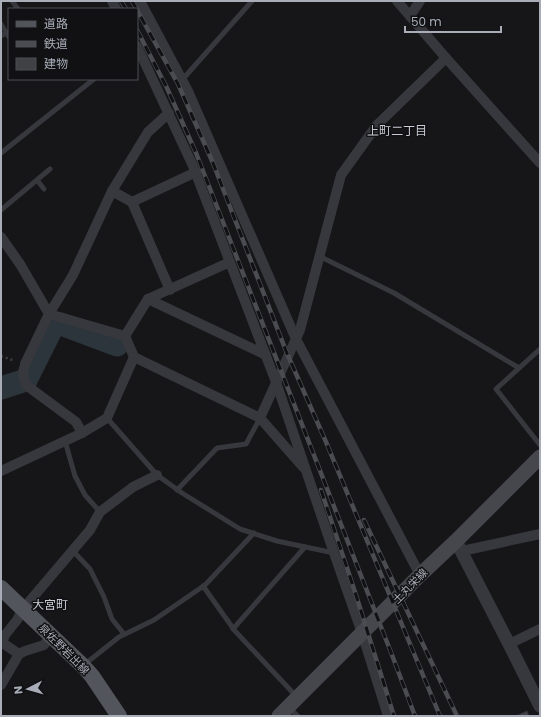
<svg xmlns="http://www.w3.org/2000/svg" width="541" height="717" font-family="Poppins,'Noto Sans JP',sans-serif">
<rect width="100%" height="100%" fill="#161618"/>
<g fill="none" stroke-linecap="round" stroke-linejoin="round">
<!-- river -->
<polyline stroke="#2c353c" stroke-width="23" points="1,388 26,380 53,326 61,324 117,345"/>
</g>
<!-- building -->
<polygon fill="#404145" stroke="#303034" points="527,711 529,716 516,716"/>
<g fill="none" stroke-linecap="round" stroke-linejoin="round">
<!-- path -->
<polyline stroke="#3d3f44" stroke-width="2.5" stroke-dasharray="2 3" stroke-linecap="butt" points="1,356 15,361"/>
<!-- service -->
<g stroke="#37383d" stroke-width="5">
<polyline points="12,1 18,9"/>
<polyline points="1,24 9,37"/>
<polyline points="1,36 6,33"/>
<polyline points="182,80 252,1"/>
<polyline points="1,153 94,79"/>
<polyline points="37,180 44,189"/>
<polyline points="1,210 50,169"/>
<polyline points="319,256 394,293 519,368"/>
<polyline points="540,349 496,389 540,445"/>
<polyline points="107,418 157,475 182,493 240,529 277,541 334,553"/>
<polyline points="65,441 75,476 85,495 100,512"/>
<polyline points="177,490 217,448 246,444 260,418"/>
<polyline points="73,551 90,569 104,597 112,619 124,634"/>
<polyline points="203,586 235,631 296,696"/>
<polyline points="233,629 305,547"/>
<polyline points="85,664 119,637 154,620 205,585 254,533"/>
<polyline points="289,708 298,716"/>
</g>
<!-- minor -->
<g stroke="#37383d" stroke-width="10">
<polyline points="112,1 116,9"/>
<polyline points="140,1 188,91 296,339 420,575"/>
<polyline points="397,1 446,58 540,163"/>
<polyline points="410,16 420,1"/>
<polyline points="137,46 193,166 276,382 334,553 362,633 388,716"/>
<polyline points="112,191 132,202"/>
<polyline points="1,237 20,264 49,314 125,336 134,357 260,418"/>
<polyline points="170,290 132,202 196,172"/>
<polyline points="148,299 230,262"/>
<polyline points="125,336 148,299 266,355"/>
<polyline points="82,433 76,422 26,385 23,376 25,364 49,314 73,275 112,191 148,132 169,113"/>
<polyline points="303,467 260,418 300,330 341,175 377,125 446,58"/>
<polyline points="1,471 82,433 107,418 134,357"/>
<polyline points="462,551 540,534"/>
<polyline points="1,642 19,654"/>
<polyline points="2,643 5,635 17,620 23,609 90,530 100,512 133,487 157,475"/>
<polyline points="509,644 540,629"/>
<polyline points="1,685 19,654 25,651 44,645 51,635"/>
</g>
<!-- tertiary -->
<polyline stroke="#37383d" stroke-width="13" points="456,541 509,644 540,706"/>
<!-- secondary -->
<polyline stroke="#45474d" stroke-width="15" points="279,716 420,575 456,541 540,457"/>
<!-- primary -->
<polyline stroke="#53555c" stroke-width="16" points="1,588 83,666 92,676 119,716"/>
<!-- rail casing -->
<g stroke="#4a4c52" stroke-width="4.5">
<g id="rail">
<polyline points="121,1 126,9"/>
<polyline points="132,1 178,84 213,163 286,351 326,442 440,716"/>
<polyline points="137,30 167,88 196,153 392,655 415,716"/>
<polyline points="321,490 355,592 394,716"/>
<polyline points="364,520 457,716"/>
</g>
</g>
<!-- rail -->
<use href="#rail" stroke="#111113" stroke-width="3" stroke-dasharray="9" stroke-linecap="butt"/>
</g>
<g text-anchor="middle" stroke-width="3" stroke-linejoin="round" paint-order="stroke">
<!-- street labels -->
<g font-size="11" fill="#a8adb8" stroke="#111113">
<text transform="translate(410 586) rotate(-45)" y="4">土丸栄線</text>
<text transform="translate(64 649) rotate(45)" y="4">泉佐野岩出線</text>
</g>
<!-- neighbourhood labels -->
<g font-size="12" fill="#c9ccd4" stroke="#111113">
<text x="397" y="135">上町二丁目</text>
<text x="50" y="609">大宮町</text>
</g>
</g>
<!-- border -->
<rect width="541" height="717" fill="none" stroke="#a8adb8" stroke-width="4"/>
<!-- legend -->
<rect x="8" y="8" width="130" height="72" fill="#111113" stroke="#4d4f55"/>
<rect x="16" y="21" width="20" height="6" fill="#53555c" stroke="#4d4f55"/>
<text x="44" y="28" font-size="12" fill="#a8adb8">道路</text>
<rect x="16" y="41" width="20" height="6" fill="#4a4c52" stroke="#4d4f55"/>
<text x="44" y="48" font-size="12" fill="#a8adb8">鉄道</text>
<rect x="16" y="58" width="20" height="12" fill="#404145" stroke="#4d4f55"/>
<text x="44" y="68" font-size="12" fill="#a8adb8">建物</text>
<!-- north arrow -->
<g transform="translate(28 689) rotate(264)" stroke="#111113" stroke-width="3" paint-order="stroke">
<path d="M0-3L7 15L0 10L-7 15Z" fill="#a8adb8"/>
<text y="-6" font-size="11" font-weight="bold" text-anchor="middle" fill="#a8adb8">N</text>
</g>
<!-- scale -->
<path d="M405 26v6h96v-6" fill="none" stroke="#a8adb8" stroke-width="2"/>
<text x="411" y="26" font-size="12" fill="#a8adb8" stroke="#111113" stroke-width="3" paint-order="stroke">50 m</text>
</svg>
